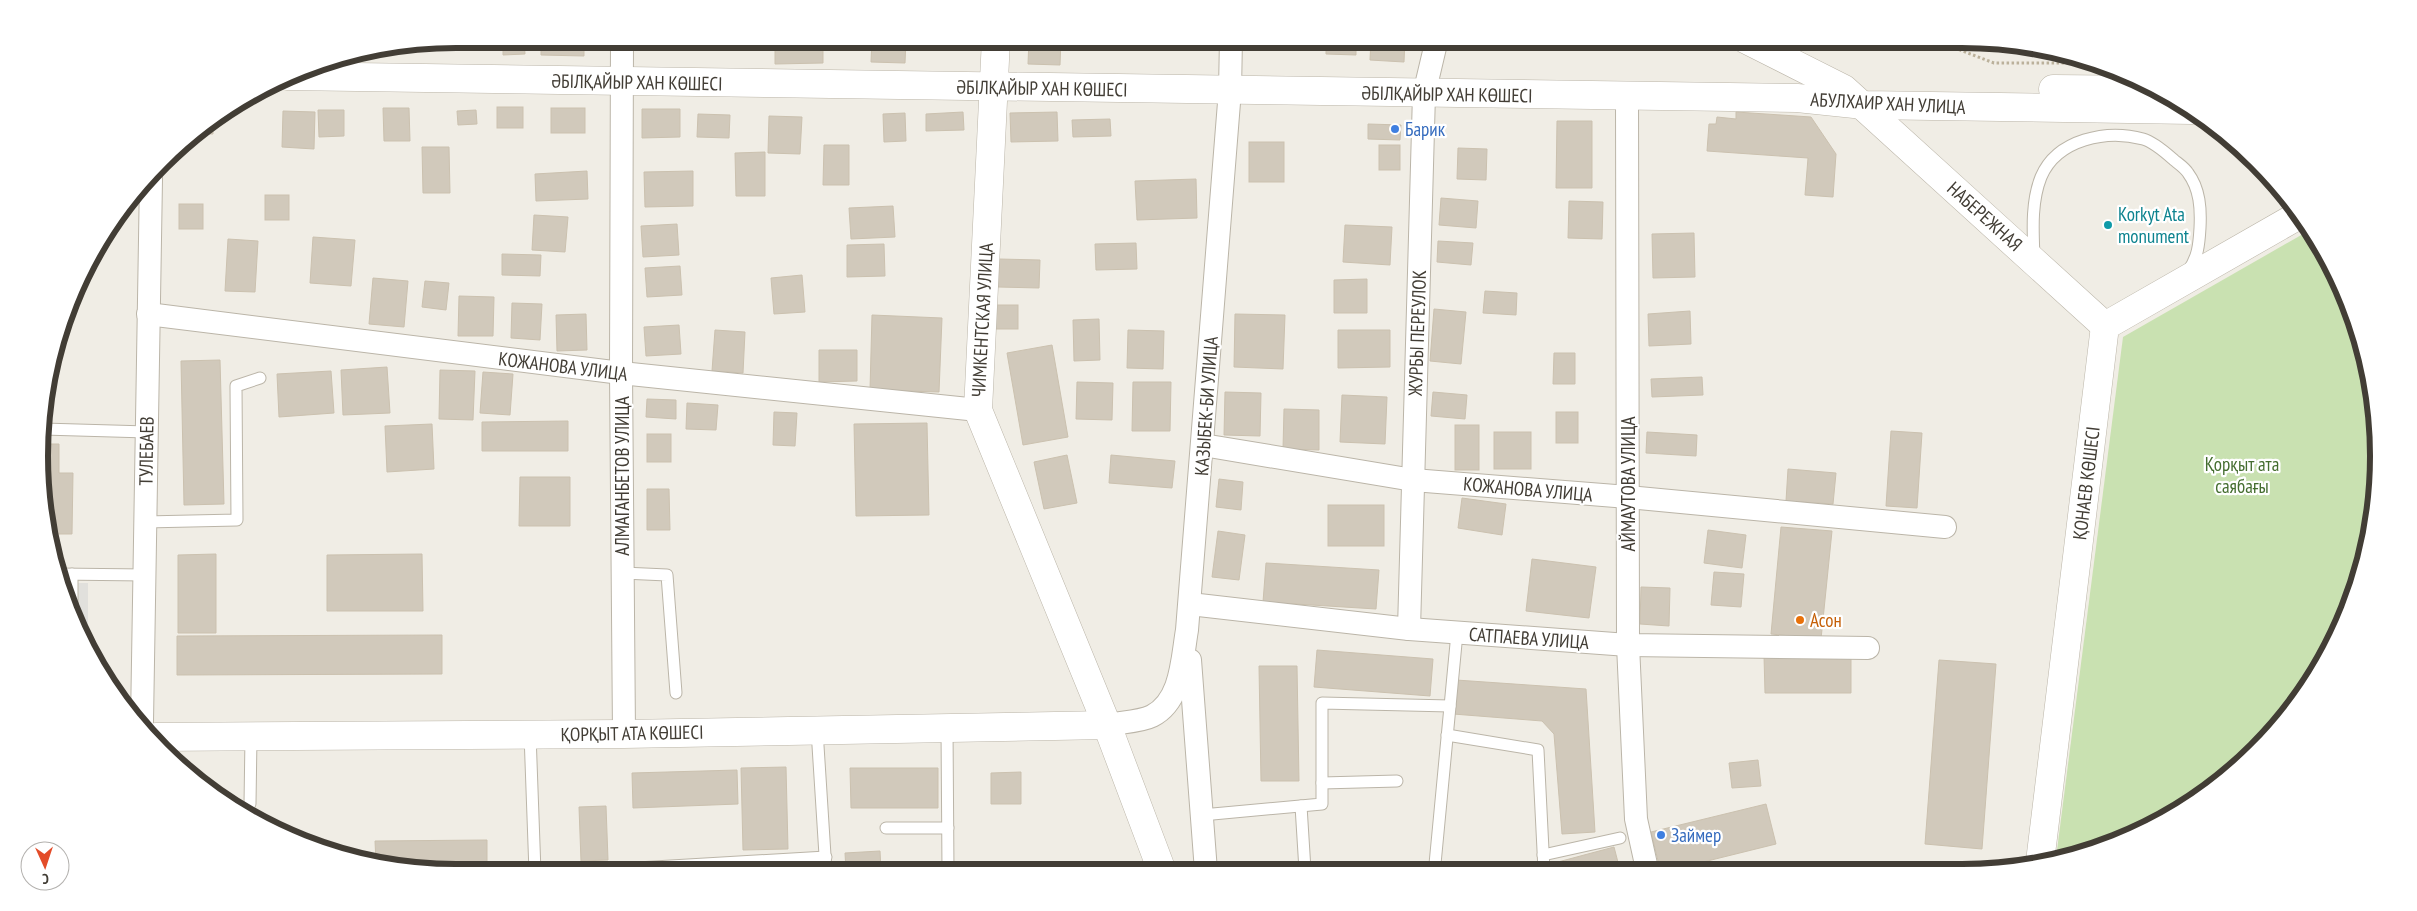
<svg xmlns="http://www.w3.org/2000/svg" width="2417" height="911" font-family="'PT Sans Narrow',sans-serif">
<rect width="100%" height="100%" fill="#f0ede5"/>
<!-- green -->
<polygon fill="#c9e1b1" points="2310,230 2323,247 2356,322 2375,401 2377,483 2364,564 2308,687 2236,769 2121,840 2056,858 2123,337"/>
<!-- parking -->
<polygon fill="#e1e0dc" points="61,583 88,583 88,648 70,615"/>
<!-- building -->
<g fill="#d1c9bb" stroke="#cbc1af">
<polygon points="503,39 524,39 525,54 503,55"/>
<polygon points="541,39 584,39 584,56 541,55"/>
<polygon points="775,39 823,39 823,63 775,64"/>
<polygon points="872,39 906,39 905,63 871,62"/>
<polygon points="1029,39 1061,39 1060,65 1028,64"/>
<polygon points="1068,39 1107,39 1106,47 1068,46"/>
<polygon points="1254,39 1282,39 1283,48 1254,49"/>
<polygon points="1326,39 1356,39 1356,55 1326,54"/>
<polygon points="1371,39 1405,39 1404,62 1370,60"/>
<rect x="497" y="107" width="26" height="21"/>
<polygon points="383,108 409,108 410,141 384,141"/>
<rect x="551" y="108" width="34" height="25"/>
<polygon points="642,109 680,109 680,137 642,138"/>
<polygon points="318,110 344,110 344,136 319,137"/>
<polygon points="476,110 477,124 458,125 457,111"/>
<polygon points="283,111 315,112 314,149 282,147"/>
<polygon points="963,112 964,130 926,131 926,114"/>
<polygon points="1057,112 1058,141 1011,142 1010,113"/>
<polygon points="1736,112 1811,117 1836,154 1833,197 1805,195 1808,158 1707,151 1709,124 1716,124 1717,117 1736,119"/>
<polygon points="905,113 906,141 884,142 883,114"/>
<polygon points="698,114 730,115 729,138 697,137"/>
<polygon points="769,116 802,117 800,154 768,153"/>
<polygon points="213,119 213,134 193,134"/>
<polygon points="1110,119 1111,136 1073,137 1072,120"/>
<polygon points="1557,121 1592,121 1592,188 1556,188"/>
<polygon points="1368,124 1401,125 1400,140 1368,139"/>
<rect x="1249" y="142" width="35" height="40"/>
<polygon points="824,145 849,145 849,185 823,185"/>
<rect x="1379" y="145" width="21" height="25"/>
<polygon points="422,147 449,147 450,193 423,193"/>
<polygon points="1458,148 1487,149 1486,180 1457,179"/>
<polygon points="765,152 765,196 736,196 735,153"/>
<polygon points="587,171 588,199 536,201 535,174"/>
<polygon points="693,171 693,206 645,207 644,172"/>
<polygon points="1196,179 1197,218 1137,220 1135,181"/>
<rect x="265" y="195" width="24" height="25"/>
<polygon points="1441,198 1478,201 1476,228 1439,225"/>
<polygon points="1569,201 1603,202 1602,239 1568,238"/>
<rect x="179" y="204" width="24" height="25"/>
<polygon points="893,206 895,237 851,239 849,208"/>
<polygon points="534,215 568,217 565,252 532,250"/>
<polygon points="677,224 679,255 643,257 641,226"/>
<polygon points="1345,225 1392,227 1390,265 1343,262"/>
<polygon points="1694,233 1695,277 1653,278 1652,234"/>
<polygon points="313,237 355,240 351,286 310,283"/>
<polygon points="228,239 258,241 255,292 225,291"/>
<polygon points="1438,241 1473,243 1471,265 1437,262"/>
<polygon points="1136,243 1137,269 1096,270 1095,244"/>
<polygon points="884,244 885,276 847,277 847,245"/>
<polygon points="502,254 541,255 540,276 502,275"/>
<polygon points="999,259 1040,260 1039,288 998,287"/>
<polygon points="680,266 682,295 647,297 645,268"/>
<polygon points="802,275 805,312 774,314 771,278"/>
<polygon points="373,278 408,281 404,327 369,324"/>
<polygon points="1367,279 1367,313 1334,313 1334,280"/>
<polygon points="425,281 449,283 446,310 422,307"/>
<polygon points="1485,291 1517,293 1516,315 1483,313"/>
<polygon points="459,296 494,297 493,336 458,336"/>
<polygon points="512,303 542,304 540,340 511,338"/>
<rect x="994" y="305" width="24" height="24"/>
<polygon points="1434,309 1466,312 1461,364 1430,361"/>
<polygon points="1690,311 1691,344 1649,346 1648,314"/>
<polygon points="586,314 587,350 557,351 556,315"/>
<polygon points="1235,314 1285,315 1283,369 1234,367"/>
<polygon points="872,315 942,318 939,392 870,390"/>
<polygon points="1099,319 1100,360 1074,361 1073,320"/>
<polygon points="679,325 681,354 646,356 644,327"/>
<polygon points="715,330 745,332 743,373 712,371"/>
<polygon points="1128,330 1164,331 1163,369 1127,368"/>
<polygon points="1338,330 1390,330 1390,367 1338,368"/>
<polygon points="1052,345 1068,437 1023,445 1007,353"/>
<polygon points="819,350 857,350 857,381 819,382"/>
<polygon points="1554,353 1575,353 1575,384 1553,384"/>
<polygon points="220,360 224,504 184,505 181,361"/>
<polygon points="387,367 390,413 343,415 341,370"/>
<polygon points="440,370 475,371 473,420 439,419"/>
<polygon points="331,371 334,413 279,417 277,374"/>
<polygon points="483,372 513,374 510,415 480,413"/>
<polygon points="1702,377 1703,395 1652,397 1651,379"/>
<polygon points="1077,382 1113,383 1112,420 1076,419"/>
<polygon points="1133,382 1171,382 1170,431 1132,431"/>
<polygon points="1225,392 1261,393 1260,436 1224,435"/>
<polygon points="1433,392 1467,395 1465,419 1431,416"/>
<polygon points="1342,395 1387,397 1385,444 1340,442"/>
<polygon points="647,399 676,400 676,419 646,417"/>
<polygon points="687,403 718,405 716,430 686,429"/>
<polygon points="1284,409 1319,410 1319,450 1283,449"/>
<polygon points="774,412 797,413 795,446 773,445"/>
<rect x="1556" y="412" width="22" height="31"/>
<polygon points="568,421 568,451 482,451 482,422"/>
<polygon points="927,423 929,515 856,516 854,424"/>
<polygon points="432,424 434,469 387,472 385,426"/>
<rect x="1455" y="425" width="24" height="45"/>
<polygon points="1891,431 1922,433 1917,508 1886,506"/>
<rect x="1494" y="432" width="37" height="37"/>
<polygon points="1647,432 1697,435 1696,456 1646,453"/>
<rect x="647" y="434" width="24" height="28"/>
<polygon points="44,444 59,444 59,473 73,473 72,534 47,534"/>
<polygon points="1067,455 1077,503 1044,509 1034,462"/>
<polygon points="1111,455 1175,461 1172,488 1109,483"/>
<polygon points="1788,469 1836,473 1833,504 1786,501"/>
<polygon points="520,477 570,477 570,526 519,526"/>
<polygon points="1219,479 1243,482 1241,510 1216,507"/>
<polygon points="647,489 669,489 670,530 647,530"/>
<polygon points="1462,498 1506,504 1502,535 1458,528"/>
<rect x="1328" y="505" width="56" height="41"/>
<polygon points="1781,527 1832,531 1821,639 1771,634"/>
<polygon points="1708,530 1746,535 1742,568 1704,563"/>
<polygon points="1218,531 1245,535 1239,580 1212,577"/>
<polygon points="216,554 216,633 178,633 178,555"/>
<polygon points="422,554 423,611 327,611 327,555"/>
<polygon points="1532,559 1596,567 1589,618 1526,611"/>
<polygon points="1266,563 1379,570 1376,609 1263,602"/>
<polygon points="1714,572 1744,574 1741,607 1711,605"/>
<polygon points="1641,587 1670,588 1669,626 1640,624"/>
<polygon points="442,635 442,674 177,675 177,636"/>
<polygon points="1317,650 1433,659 1430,696 1314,687"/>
<polygon points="1764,656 1851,656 1851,693 1765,693"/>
<polygon points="1939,660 1996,664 1982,849 1925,844"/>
<polygon points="1259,666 1297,666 1299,781 1261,781"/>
<polygon points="1456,680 1586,689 1595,832 1562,834 1554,734 1542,721 1453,714"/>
<polygon points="1758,760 1761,786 1732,788 1729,763"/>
<polygon points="786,767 788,849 743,850 741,768"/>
<polygon points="850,768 938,768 938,808 851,808"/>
<polygon points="737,770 738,804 633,808 632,773"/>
<polygon points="1021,772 1021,804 991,804 991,773"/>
<polygon points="1766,804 1776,844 1675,869 1660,869 1651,832"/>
<polygon points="606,806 608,860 581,861 579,807"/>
<polygon points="487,840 487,872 456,872 376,862 375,841"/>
<polygon points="1614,847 1620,870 1560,870 1558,862"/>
<polygon points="880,851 881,871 846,871 845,853"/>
<polygon points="779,867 780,871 758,872"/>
</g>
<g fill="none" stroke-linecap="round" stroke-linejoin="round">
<!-- service casing -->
<g stroke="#bbb5a8" stroke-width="13">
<g id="service">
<polyline points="622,44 696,39"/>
<path d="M2034,257C2033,231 2031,202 2041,177C2057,139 2107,129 2143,139C2154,142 2166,153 2174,160C2179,164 2185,168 2188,173C2200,189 2201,209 2200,228C2199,245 2198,257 2188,271"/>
<polyline points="43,429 147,432"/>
<polyline points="145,522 237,520 236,386 260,378"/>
<polyline points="623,573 667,575 676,693"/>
<polyline points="58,574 145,575"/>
<polyline points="72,574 72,619"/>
<polyline points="947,728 948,871"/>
<polyline points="817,730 826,871"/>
<polyline points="530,734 535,872"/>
<polyline points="1447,735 1538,750 1544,870"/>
<polyline points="1322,783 1397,781"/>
<polyline points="250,804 251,737"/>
<polyline points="1301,806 1305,870"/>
<polyline points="1202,815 1322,804 1322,703 1450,706"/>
<polyline points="886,828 948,828"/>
<polyline points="1543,855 1620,838"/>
<polyline points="637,868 826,857"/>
<polyline points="1429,870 1435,864 1457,633"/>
</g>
</g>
<!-- minor casing -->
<g stroke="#bbb5a8" stroke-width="24">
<g id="minor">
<polyline points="622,39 621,373 624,734"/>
<polyline points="1627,96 1628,645 1636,819 1647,869"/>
<polyline points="148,314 621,373 978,410"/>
<polyline points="1203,445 1413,480 1628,497 1945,527"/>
<polyline points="1190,604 1409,629 1628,645 1868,648"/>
<polyline points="1409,629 1424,94 1437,39"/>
<polyline points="1190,660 1206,871"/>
<polyline points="142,722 151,179"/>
<path d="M1107,725C1121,722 1140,722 1152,716C1182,701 1182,658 1187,630L1230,90L1231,39"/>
</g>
</g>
<!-- tertiary casing -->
<g stroke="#bbb5a8" stroke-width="29">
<g id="tertiary">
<polyline points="996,39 978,410 1107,725 1162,871"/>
<polyline points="1745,39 1844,89 2105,326"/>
<polyline points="287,76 1797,98 1864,105 2192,110"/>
<polyline points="2053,89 2159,90"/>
<polyline points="156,737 624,734 1107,725"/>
<polyline points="2040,862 2105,326 2299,215"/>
</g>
</g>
<!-- path -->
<polyline stroke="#bbb19b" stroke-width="3" stroke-dasharray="2.5 2.5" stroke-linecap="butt" points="1931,39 1994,63 2097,63"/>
<!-- service -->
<use href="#service" stroke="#fff" stroke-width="11"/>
<!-- minor -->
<use href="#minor" stroke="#fff" stroke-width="22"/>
<!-- tertiary -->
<use href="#tertiary" stroke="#fff" stroke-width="28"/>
</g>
<!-- markers -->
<g fill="#3f7fe0" stroke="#fff" stroke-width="2">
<circle cx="1395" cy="129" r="5"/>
<circle cx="1661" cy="835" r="5"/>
</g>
<circle fill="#0f9aa8" stroke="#fff" stroke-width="2" cx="2108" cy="225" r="5"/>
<circle fill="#e8710a" stroke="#fff" stroke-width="2" cx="1800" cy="620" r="5"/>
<g text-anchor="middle" stroke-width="4.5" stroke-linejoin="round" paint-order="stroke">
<!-- street labels -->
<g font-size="19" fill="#423d35" stroke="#fff">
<text transform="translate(637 82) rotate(1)" y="7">ӘБІЛҚАЙЫР ХАН КӨШЕСІ</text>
<text transform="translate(1042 88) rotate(1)" y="7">ӘБІЛҚАЙЫР ХАН КӨШЕСІ</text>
<text transform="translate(1447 94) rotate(1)" y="7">ӘБІЛҚАЙЫР ХАН КӨШЕСІ</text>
<text transform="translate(1888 103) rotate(3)" y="7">АБУЛХАИР ХАН УЛИЦА</text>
<text transform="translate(1985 216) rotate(42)" y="7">НАБЕРЕЖНАЯ</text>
<text transform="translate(982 320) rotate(-87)" y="7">ЧИМКЕНТСКАЯ УЛИЦА</text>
<text transform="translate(1417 333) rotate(-88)" y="7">ЖУРБЫ ПЕРЕУЛОК</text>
<text transform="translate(563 366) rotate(7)" y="7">КОЖАНОВА УЛИЦА</text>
<text transform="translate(1206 406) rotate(-86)" y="7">КАЗЫБЕК-БИ УЛИЦА</text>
<text transform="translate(146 451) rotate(-89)" y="7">ТУЛЕБАЕВ</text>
<text transform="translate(622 476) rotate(-90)" y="7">АЛМАГАНБЕТОВ УЛИЦА</text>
<text transform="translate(2086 483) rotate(-83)" y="7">ҚОНАЕВ КӨШЕСІ</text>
<text transform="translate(1628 484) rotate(-90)" y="7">АЙМАУТОВА УЛИЦА</text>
<text transform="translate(1528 489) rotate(5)" y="7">КОЖАНОВА УЛИЦА</text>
<text transform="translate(1529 638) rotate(4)" y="7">САТПАЕВА УЛИЦА</text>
<text transform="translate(632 733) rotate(-1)" y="7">ҚОРҚЫТ АТА КӨШЕСІ</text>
</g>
<!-- shop labels -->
<g font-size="19" fill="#366cbe" stroke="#fff" text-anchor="start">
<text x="1405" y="136">Барик</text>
<text x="1671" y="842">Займер</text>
</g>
<!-- culture labels -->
<g font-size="19" fill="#0d838f" stroke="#fff" text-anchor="start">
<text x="2118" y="221">Korkyt Ata<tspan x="2118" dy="22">monument</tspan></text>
</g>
<!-- park labels -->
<g font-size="19" fill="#446d2f" stroke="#fff">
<text x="2242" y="471">Қорқыт ата<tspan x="2242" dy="22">саябағы</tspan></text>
</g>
<!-- food labels -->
<g font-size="19" fill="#c56008" stroke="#fff" text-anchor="start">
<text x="1810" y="627">Асон</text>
</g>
</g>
<!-- crop -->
<path d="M0 0H2417V911H0ZM456 48H1962A408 408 0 0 1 2370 456V456A408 408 0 0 1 1962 864H456A408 408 0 0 1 48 456V456A408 408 0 0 1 456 48Z" fill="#fff" fill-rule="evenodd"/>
<path fill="none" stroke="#423d35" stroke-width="6" d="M456 48H1962A408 408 0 0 1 2370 456V456A408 408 0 0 1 1962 864H456A408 408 0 0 1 48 456V456A408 408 0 0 1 456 48Z"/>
<!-- north arrow -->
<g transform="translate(45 866) rotate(177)"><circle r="24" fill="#ffffff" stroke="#b3b1ae"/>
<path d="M0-4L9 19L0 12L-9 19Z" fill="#e34c29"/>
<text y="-8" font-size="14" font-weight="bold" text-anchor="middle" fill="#423d35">С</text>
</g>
</svg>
